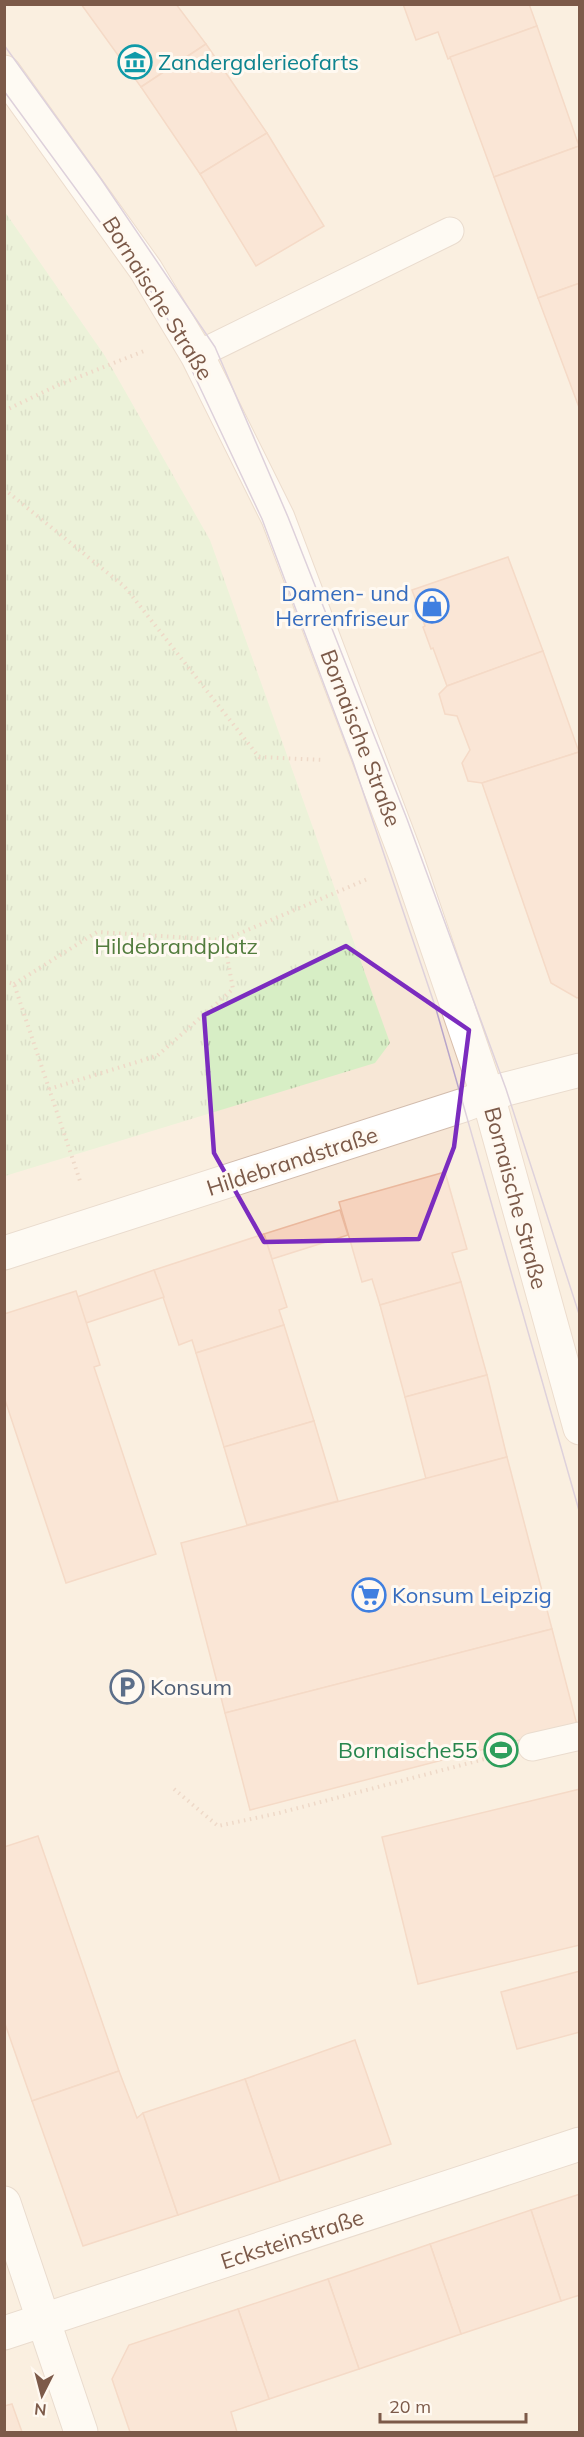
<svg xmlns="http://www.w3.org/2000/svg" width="584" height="2437" font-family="Mulish,sans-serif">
<defs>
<pattern id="park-tufts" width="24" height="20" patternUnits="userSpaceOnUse" patternTransform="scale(1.5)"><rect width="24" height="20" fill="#d7eec5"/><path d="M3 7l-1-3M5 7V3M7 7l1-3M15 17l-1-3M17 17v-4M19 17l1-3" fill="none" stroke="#b3c4a2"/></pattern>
</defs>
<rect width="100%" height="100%" fill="#fef5e9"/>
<!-- residential -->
<rect fill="#f7e7d6" x="5" y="5" width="574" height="2427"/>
<!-- park -->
<polygon fill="url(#park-tufts)" points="5,212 105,356 210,540 390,1043 375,1063 5,1176"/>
<!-- building -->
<g fill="#f6d3be" stroke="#eab89d" stroke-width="1.5">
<polygon points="81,4 176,4 206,44 141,87"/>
<polygon points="403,4 529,4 537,26 448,59 438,32 416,40"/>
<polygon points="537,26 579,146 494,177 450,57"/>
<polygon points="206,44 267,133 200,174 141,87"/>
<polygon points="267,133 324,226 256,266 200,174"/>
<polygon points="579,146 580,283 538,298 494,177"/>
<polygon points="580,283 580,410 538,298"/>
<polygon points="508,557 543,651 447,686 433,648 431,649 423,627 425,626 412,590"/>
<polygon points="543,651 579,752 482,783 468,781 462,763 470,750 457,716 445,714 439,694 447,686"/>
<polygon points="579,752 580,997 577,998 551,983 482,783"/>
<polygon points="445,1172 467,1249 452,1253 461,1282 380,1305 372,1279 362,1282 339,1202"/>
<polygon points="340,1210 348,1235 272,1259 264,1234"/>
<polygon points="264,1234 287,1307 279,1310 284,1325 196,1353 192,1340 179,1345 154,1270"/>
<polygon points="154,1270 164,1297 86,1323 77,1297"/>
<polygon points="461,1282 487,1375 405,1397 380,1305"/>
<polygon points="76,1291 100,1365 94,1367 156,1554 66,1583 4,1397 4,1314"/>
<polygon points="284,1325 314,1421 224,1447 196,1353"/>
<polygon points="487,1375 507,1457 426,1479 405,1397"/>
<polygon points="314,1421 338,1501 247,1525 224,1447"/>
<polygon points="507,1457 552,1629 225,1713 181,1543"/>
<polygon points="552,1629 577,1725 250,1810 225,1713"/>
<polygon points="580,1789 580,1945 418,1984 382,1837"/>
<polygon points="38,1836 119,2071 32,2101 4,2021 4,1847"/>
<polygon points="580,1971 580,2032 517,2049 501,1992"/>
<polygon points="355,2040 391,2144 280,2181 245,2079"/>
<polygon points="119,2071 137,2118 143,2113 178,2215 83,2246 32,2101"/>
<polygon points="245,2079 280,2181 178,2215 143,2113"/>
<polygon points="580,2194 580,2295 561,2301 531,2210"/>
<polygon points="531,2210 561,2301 461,2334 430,2244"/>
<polygon points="430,2244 461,2334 359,2369 328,2279"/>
<polygon points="328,2279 359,2369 269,2399 238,2309"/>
<polygon points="238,2309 269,2399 231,2412 237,2432 130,2432 112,2379 129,2345"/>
<polygon points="12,2404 22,2432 4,2432 4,2406"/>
</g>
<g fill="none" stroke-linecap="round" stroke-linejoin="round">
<!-- service casing -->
<g stroke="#d2bcad" stroke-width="29">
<g id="service">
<polyline points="197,355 450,231"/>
<polyline points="532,1747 580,1736"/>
</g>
</g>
<!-- minor casing -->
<g stroke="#d2bcad" stroke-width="35">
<g id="minor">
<polyline points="4,1253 464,1105 506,1089 580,1070"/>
<polyline points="4,2203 81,2432"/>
<polyline points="4,2333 580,2144"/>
</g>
</g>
<!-- secondary casing -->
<g stroke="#d8beac" stroke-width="35">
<polyline id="secondary" points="4,72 146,270 197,355 278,518 408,862 488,1096 580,1428"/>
</g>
<!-- path -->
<g stroke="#dcb6a0" stroke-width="4" stroke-dasharray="1.5 4.5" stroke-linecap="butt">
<polyline points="4,411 56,386 144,351"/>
<polyline points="4,489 125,587 259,757 324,760"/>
<polyline points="4,981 14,984 81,1184"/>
<polyline points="14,984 97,932 224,940 370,878"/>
<polyline points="49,1089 157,1056 233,989 224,940"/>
<polyline points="174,1789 218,1826 279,1813 496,1756"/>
</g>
<!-- service -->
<use href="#service" stroke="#fff" stroke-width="27"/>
<!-- minor -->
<use href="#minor" stroke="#fff" stroke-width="33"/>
<!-- secondary -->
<use href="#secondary" stroke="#fff" stroke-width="33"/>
<!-- tram -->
<g stroke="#b8a5ca" stroke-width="1.5">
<polyline points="4,45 101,179 215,347 288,517 407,819 506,1089 580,1317"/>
<polyline points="4,91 161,305 262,519 353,762 436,1009 580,1514"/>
</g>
</g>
<!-- marked area -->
<path d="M0 0H584V2437H0ZM346,946L469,1030L454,1147L419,1239L264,1242L214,1153L204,1015Z" fill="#fef5e9" fill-opacity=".55" fill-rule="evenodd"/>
<path fill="none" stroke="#7b2cbf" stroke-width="4.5" stroke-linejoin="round" d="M346,946L469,1030L454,1147L419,1239L264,1242L214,1153L204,1015Z"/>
<!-- icons -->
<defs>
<g id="museum-ring" transform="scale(1.725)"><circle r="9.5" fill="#fff9f1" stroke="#0f9aa8" stroke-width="1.5"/><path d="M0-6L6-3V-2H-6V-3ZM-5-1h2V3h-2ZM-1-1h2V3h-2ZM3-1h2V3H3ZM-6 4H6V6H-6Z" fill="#0f9aa8"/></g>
<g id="shop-ring" transform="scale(1.725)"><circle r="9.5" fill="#fff9f1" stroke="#3f7fe0" stroke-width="1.5"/><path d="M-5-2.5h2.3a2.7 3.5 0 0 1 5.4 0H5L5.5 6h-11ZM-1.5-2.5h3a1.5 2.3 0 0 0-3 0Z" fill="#3f7fe0"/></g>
<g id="supermarket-ring" transform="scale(1.725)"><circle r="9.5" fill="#fff9f1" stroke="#3f7fe0" stroke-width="1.5"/><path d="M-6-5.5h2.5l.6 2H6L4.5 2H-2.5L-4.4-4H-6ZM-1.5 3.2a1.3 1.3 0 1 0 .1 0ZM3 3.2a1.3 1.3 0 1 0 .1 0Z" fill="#3f7fe0"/></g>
<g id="parking-ring" transform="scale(1.725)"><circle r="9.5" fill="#fff9f1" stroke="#5c6f8a" stroke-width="1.5"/><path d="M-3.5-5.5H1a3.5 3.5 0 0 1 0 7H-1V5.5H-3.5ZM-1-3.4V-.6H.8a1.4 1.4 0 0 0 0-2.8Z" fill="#5c6f8a"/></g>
<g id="stadium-ring" transform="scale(1.725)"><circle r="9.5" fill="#fff9f1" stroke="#2e9e5b" stroke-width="1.5"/><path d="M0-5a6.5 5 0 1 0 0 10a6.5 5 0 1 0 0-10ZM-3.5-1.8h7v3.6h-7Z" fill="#2e9e5b"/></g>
</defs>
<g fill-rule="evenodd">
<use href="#museum-ring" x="135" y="62"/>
<use href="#shop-ring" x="432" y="606"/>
<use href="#supermarket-ring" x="369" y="1595"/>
<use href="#parking-ring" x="127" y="1687"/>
<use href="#stadium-ring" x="501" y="1750"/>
</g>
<g text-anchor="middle" stroke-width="6" stroke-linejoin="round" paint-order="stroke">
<!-- culture labels -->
<g font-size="22" fill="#0d838f" stroke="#fff9f1" text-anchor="start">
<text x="158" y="70">Zandergalerieofarts</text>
</g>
<!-- street labels -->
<g font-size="22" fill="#7c5a49" stroke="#fff9f1">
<text transform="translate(158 298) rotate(58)" y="8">Bornaische Straße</text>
<text transform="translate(361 738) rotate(69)" y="8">Bornaische Straße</text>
<text transform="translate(292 1161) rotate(-18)" y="8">Hildebrandstraße</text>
<text transform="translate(516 1198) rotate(75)" y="8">Bornaische Straße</text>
<text transform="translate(292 2239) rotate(-18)" y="8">Ecksteinstraße</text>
</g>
<!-- shop labels -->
<g font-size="22" fill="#366cbe" stroke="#fff9f1" text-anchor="end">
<text x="409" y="601">Damen- und<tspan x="409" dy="25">Herrenfriseur</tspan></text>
<text x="392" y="1603" text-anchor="start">Konsum Leipzig</text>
</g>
<!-- park labels -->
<g font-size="22" fill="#527c3d" stroke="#fff9f1">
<text x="176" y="954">Hildebrandplatz</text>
</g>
<!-- service labels -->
<g font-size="22" fill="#4e5e75" stroke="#fff9f1" text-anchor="start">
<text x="150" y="1695">Konsum</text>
</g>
<!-- leisure labels -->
<g font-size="22" fill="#27864d" stroke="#fff9f1" text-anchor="end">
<text x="478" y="1758">Bornaische55</text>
</g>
</g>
<!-- border -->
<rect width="584" height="2437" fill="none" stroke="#7c5a49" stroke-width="12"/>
<!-- north arrow -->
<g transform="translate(42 2395) rotate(186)" stroke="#fff9f1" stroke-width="4.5" paint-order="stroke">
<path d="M0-4.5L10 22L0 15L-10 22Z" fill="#7c5a49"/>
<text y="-9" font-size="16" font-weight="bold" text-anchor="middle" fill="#7c5a49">N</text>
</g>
<!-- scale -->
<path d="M380 2413v9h146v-9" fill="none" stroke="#7c5a49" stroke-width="3"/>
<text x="389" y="2413" font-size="18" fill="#7c5a49" stroke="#fff9f1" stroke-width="4.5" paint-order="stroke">20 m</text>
</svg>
